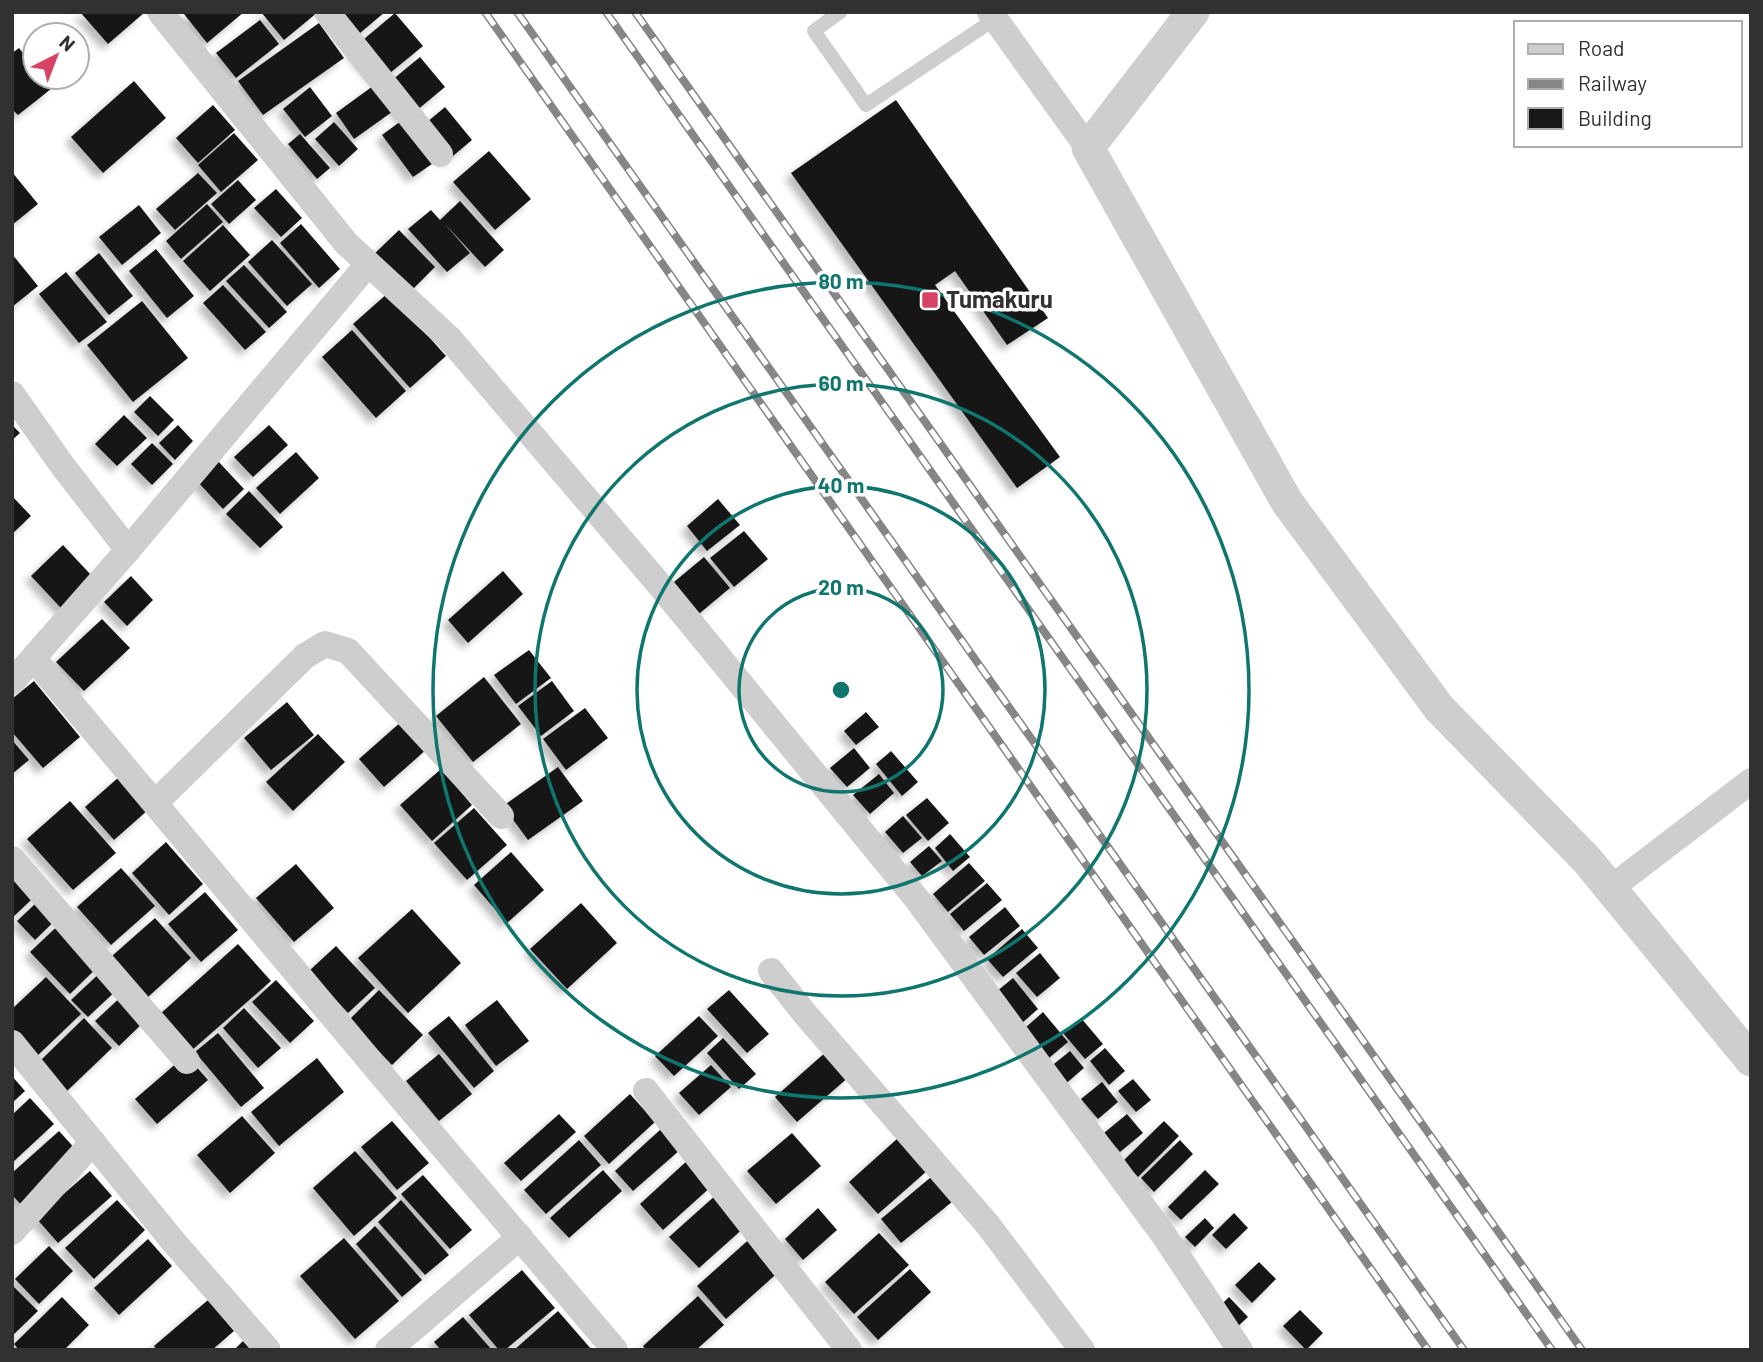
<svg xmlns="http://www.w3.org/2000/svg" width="1763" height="1362" font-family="Barlow,sans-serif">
<defs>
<filter id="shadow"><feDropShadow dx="-6" dy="6" stdDeviation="3.5" flood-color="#0004"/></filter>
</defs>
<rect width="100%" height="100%" fill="#fff"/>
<!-- building -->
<g fill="#181818" filter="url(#shadow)">
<polygon points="80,12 145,12 108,44"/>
<polygon points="186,12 244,12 207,43 184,14"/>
<polygon points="261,12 318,12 284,40"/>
<polygon points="336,12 385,12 347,44"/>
<polygon points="395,13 423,46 379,82 351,50"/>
<polygon points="260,20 279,44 236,78 216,53"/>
<polygon points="319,23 344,58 263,115 238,81"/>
<polygon points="19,48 35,68 35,77 42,77 51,89 18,115 12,109 12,53"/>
<polygon points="420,57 445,87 405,120 380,90"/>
<polygon points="134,81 166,118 103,173 71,137"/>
<polygon points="373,86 392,112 354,139 336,113"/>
<polygon points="310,87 332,116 305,137 283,109"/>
<polygon points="896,100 1048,318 1007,345 955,271 935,285 1060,457 1017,488 791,173"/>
<polygon points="213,105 235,130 198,163 176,138"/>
<polygon points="445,107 472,140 447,161 420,128"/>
<polygon points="401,121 432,164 413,177 382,135"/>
<polygon points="334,122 358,149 339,166 315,139"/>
<polygon points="234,133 258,160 221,192 198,165"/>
<polygon points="300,134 330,168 317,179 288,144"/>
<polygon points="489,151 531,199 495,230 453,182"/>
<polygon points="12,172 38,204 12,225"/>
<polygon points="198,173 217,193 175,230 156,209"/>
<polygon points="238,180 256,200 229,224 211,204"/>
<polygon points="276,189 302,218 281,237 254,208"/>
<polygon points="460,201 504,250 485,267 444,223 470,253 447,272 408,229 431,210 440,220"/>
<polygon points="207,204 223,222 181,259 166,241"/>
<polygon points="139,205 161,233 122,265 99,237"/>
<polygon points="301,224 340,269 319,288 280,243"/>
<polygon points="223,225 250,255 210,291 183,261"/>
<polygon points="399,230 435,267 407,295 370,258"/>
<polygon points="272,240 312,284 287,306 248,262"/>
<polygon points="156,249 194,296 167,318 129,271"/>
<polygon points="99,253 133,296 109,315 75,273"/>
<polygon points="12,254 38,286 12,307"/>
<polygon points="244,265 287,312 269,328 226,281"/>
<polygon points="66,272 107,322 79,343 39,294"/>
<polygon points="223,285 266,332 245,350 203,303"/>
<polygon points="389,292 446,356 410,388 353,324"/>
<polygon points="142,301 188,358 133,402 87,345"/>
<polygon points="352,330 406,391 376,418 322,357"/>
<polygon points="150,396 174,420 158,436 134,412"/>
<polygon points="124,415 147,438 117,466 95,444"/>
<polygon points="12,425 20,433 12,440"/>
<polygon points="178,425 193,441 175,460 159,443"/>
<polygon points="269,425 288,445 253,477 234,457"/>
<polygon points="152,443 173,464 152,485 131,464"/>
<polygon points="296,452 319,478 280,514 256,488"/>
<polygon points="217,460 244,489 223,509 196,480"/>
<polygon points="249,491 283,527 260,548 226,514"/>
<polygon points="12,496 31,516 12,534"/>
<polygon points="718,499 740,525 707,551 687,526"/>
<polygon points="744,531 768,559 734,587 710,558"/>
<polygon points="63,545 106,591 74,622 31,576"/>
<polygon points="704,557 730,588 694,618 668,587"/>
<polygon points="503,571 523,594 468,643 448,620"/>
<polygon points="131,576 153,600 127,626 104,602"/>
<polygon points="102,619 130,648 84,691 56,662"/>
<polygon points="529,650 551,678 516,704 494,675"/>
<polygon points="484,677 521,724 473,762 436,716"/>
<polygon points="34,681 80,737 43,768 12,732 12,699"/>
<polygon points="552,681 574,711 541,736 518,706"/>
<polygon points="287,702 314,735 271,770 244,738"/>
<polygon points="585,708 608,738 566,770 543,739"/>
<polygon points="866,712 879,727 856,745 844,731"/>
<polygon points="402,721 427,749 384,787 359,759"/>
<polygon points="318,734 345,762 293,811 266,782"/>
<polygon points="12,740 29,760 12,774"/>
<polygon points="854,748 870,768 847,787 830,768"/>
<polygon points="891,751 918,782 902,796 876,764"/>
<polygon points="558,767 583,801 528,840 503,806"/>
<polygon points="441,769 472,805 432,841 400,805"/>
<polygon points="879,774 894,793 870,814 853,795"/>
<polygon points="119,777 148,810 114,840 85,807"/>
<polygon points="927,798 949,823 928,841 906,815"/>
<polygon points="70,801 116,853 73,890 27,839"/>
<polygon points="474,808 507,845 467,880 434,843"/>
<polygon points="903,816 922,838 903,853 885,832"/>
<polygon points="950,834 970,857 953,871 935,848"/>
<polygon points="166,842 203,884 169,915 132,873"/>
<polygon points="929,846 942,861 922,876 910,862"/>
<polygon points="511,852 544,890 507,923 474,885"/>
<polygon points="969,863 985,881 948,912 933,894"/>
<polygon points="296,864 334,908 294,942 256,898"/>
<polygon points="12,868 47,885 12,918"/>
<polygon points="121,868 155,906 111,945 77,907"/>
<polygon points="987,883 1002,900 964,931 950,914"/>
<polygon points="51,889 69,907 35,940 17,921"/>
<polygon points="205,892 238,930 201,962 168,924"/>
<polygon points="581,903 617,943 567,989 530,949"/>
<polygon points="1005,907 1020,926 984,955 969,937"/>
<polygon points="412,909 461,963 408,1013 358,958"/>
<polygon points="67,917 107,958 70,994 30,952"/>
<polygon points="155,918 191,958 148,997 112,956"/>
<polygon points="1022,929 1038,948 1003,977 987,959"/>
<polygon points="238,944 271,981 191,1051 159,1015"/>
<polygon points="336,946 375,988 348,1013 309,971"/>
<polygon points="1040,953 1060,978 1037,997 1016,973"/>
<polygon points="104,969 121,986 88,1017 71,1000"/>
<polygon points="46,977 81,1014 36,1057 12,1032 12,1009"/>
<polygon points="1013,978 1038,1009 1022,1023 996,992"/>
<polygon points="276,980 314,1021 290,1043 252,1002"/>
<polygon points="379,990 423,1035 392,1065 349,1020"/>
<polygon points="729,990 769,1034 747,1053 707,1009"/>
<polygon points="124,994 147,1019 119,1046 95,1021"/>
<polygon points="497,1000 529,1041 496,1066 465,1025"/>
<polygon points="244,1008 281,1048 258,1068 223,1028"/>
<polygon points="1043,1012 1068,1042 1049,1058 1025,1028"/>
<polygon points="449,1016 494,1071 474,1088 428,1033"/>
<polygon points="699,1016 718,1036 674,1076 655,1056"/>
<polygon points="84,1018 112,1048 66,1092 38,1063"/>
<polygon points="1081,1018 1103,1044 1085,1059 1063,1033"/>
<polygon points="218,1033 264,1088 241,1107 195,1052"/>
<polygon points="723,1038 756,1074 739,1089 707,1053"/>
<polygon points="1105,1048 1125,1071 1109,1085 1090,1061"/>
<polygon points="827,1051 850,1076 797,1122 775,1097"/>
<polygon points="1070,1051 1084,1068 1063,1086 1049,1068"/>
<polygon points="439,1054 472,1094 439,1121 406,1081"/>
<polygon points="186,1055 208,1080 157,1124 135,1099"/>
<polygon points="317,1058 344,1092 279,1146 251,1112"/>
<polygon points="711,1065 731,1087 699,1115 679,1093"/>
<polygon points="12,1076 25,1091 12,1103"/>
<polygon points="1133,1079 1151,1100 1136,1112 1118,1091"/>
<polygon points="1102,1082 1118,1102 1098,1119 1081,1099"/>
<polygon points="630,1094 655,1122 609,1164 584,1136"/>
<polygon points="30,1098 54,1124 12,1163 12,1115"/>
<polygon points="559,1114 576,1132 521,1181 504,1163"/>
<polygon points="1127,1114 1143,1133 1120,1152 1104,1133"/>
<polygon points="242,1116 275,1153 230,1193 197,1155"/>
<polygon points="392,1121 429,1163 397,1190 361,1147"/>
<polygon points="1164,1121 1179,1136 1138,1177 1123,1161"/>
<polygon points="661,1129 680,1150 633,1191 615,1171"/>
<polygon points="59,1131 88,1163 30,1214 12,1195 12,1173"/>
<polygon points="792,1133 821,1166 776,1204 747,1171"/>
<polygon points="898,1138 927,1171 878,1214 849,1182"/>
<polygon points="579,1140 601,1165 546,1214 524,1190"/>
<polygon points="1180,1140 1193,1154 1154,1192 1141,1178"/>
<polygon points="355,1151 397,1198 354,1236 313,1188"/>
<polygon points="689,1159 713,1185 663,1230 640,1204"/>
<polygon points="603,1170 622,1191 569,1238 550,1218"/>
<polygon points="1205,1170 1219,1184 1181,1220 1168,1207"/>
<polygon points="90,1171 112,1196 58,1243 36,1218"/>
<polygon points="423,1175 472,1230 450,1249 401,1194"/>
<polygon points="931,1177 952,1202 901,1243 881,1219"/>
<polygon points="717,1194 746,1226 699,1268 669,1237"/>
<polygon points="117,1200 145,1230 94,1279 65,1248"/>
<polygon points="401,1200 449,1255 425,1275 378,1222"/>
<polygon points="818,1208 837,1230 803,1260 785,1239"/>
<polygon points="1234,1213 1248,1228 1226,1249 1212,1235"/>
<polygon points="1205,1218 1214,1228 1195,1247 1185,1237"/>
<polygon points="375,1226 422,1280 402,1297 356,1244"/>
<polygon points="879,1233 909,1265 854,1314 825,1282"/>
<polygon points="754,1235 783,1268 726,1319 697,1286"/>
<polygon points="344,1238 399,1301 355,1339 300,1276"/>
<polygon points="148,1239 172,1266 119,1315 94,1288"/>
<polygon points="49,1246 73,1271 39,1304 15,1279"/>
<polygon points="1259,1262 1276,1279 1252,1303 1235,1285"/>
<polygon points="910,1269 931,1292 878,1340 857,1317"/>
<polygon points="522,1270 555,1308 505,1350 499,1350 469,1315"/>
<polygon points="12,1285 38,1311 12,1336"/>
<polygon points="698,1296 724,1325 696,1350 646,1350 643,1346"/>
<polygon points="62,1297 89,1325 64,1350 19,1350 14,1344"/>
<polygon points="1229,1297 1248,1317 1235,1329 1216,1310"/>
<polygon points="208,1300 234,1331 212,1350 157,1350 154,1346"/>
<polygon points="1300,1310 1323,1333 1306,1350 1283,1326"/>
<polygon points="558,1311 592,1350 514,1350"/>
<polygon points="463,1317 492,1350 441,1350 434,1342"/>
<polygon points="243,1341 251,1350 234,1350"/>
</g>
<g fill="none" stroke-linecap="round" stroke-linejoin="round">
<!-- service -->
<polyline stroke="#cecece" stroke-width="14" points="840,12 814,31 866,105 995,19"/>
<!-- minor -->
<g stroke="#cecece" stroke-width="26">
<polyline points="160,12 346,243 449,338 663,589 916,898 1163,1234 1240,1350"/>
<polyline points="327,12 440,154"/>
<polyline points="990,12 1088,148"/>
<polyline points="12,394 62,465 128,550"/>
<polyline points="34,659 381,1074 615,1350"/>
<polyline points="12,682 128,550 368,264"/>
<polyline points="155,803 305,656 325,644 348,651 501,816"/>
<polyline points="12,859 187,1061"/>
<polyline points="1611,888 1751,781"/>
<polyline points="771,971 806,1015 988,1225 1082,1350"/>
<polyline points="12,1043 172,1240 268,1350"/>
<polyline points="646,1091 849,1350"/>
<polyline points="12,1232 93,1142"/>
<polyline points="388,1350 520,1237"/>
</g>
<!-- tertiary -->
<polyline stroke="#cecece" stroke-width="33" points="1193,12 1088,148 1287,502 1439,708 1587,860 1751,1060"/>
<!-- rail casing -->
<g stroke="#868686" stroke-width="8">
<g id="rail">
<polyline points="485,12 1428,1350"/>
<polyline points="517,12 1464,1350"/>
<polyline points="606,12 1552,1350"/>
<polyline points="635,12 1582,1350"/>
</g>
</g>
<!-- rail -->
<use href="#rail" stroke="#fff" stroke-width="5" stroke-dasharray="16" stroke-linecap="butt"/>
</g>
<!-- distance rings -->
<g fill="none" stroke="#0f766e" stroke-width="3.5">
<circle cx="841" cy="690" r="102"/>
<circle cx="841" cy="690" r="204"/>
<circle cx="841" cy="690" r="306"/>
<circle cx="841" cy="690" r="408"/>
</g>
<!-- markers -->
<rect fill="#d74364" stroke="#fff" stroke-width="2.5" x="921" y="291" width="18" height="18" rx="3.5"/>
<g text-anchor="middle" stroke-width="7" stroke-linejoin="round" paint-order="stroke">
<!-- poi labels -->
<g font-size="24" font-weight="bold" fill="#313131" stroke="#fff" text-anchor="start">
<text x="946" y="308">Tumakuru</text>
</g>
</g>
<circle cx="841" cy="690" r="10" fill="#0f766e" stroke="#fff" stroke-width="3.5"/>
<g font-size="21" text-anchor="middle" font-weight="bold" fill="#0f766e" stroke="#fff" stroke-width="7" stroke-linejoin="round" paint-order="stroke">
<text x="841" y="289">80 m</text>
<text x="841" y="391">60 m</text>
<text x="841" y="493">40 m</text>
<text x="841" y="595">20 m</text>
</g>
<!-- border -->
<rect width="1763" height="1362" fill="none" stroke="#313131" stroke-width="28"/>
<!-- legend -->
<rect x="1514" y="21" width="228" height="126" fill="#ffffff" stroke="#adadad" stroke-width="2"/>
<rect x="1528" y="44" width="35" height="10" fill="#cecece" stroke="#adadad" stroke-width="2"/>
<text x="1578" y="56" font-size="21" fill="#313131">Road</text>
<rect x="1528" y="79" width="35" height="10" fill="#868686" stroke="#adadad" stroke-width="2"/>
<text x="1578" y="91" font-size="21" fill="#313131">Railway</text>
<rect x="1528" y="108" width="35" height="21" fill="#181818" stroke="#adadad" stroke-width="2"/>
<text x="1578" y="126" font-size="21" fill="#313131">Building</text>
<!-- north arrow -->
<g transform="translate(56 56) rotate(42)"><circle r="33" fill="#ffffff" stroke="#adadad" stroke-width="2"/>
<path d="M0-5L12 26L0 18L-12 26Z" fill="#d74364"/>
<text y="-10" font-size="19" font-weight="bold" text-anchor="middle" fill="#313131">N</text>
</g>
</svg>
